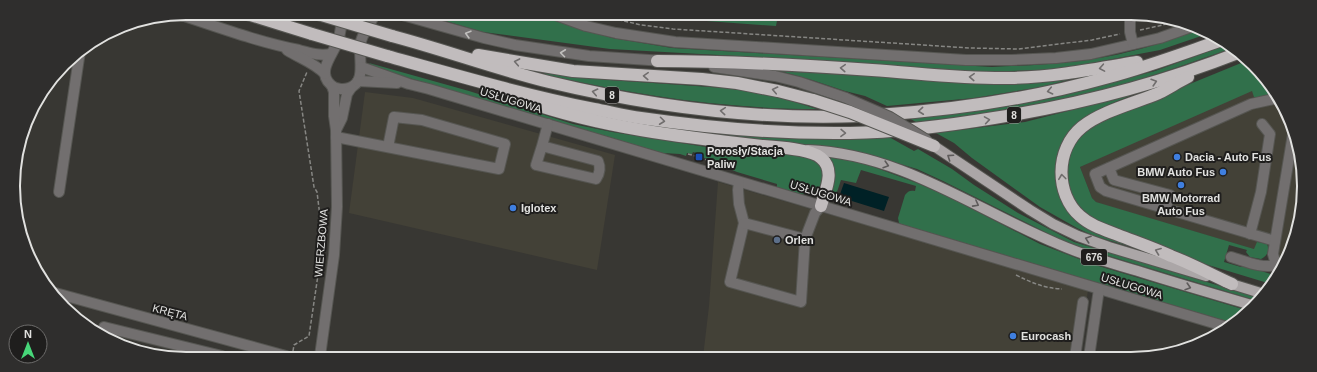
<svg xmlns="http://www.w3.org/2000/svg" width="1317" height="372" font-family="Helvetica,sans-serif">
<rect width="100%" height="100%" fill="#383733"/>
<!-- built -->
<g fill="#434137">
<polygon points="1265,80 1275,90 1301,152 1301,220 1287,259 1101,204 1096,202 1092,198 1080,167"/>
<polygon points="365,92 413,98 615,155 597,270 349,213"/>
<polygon points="718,182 1088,290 1079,357 703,357 709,306"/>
</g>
<!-- green -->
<g fill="#31704b">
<path d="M422,14H539L577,28L612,38L672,48L992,67C1039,65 1087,63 1132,51C1154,46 1176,38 1197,30L1207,34L1160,50L1081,65L1043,70L974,72L826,61L610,49L483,32Z"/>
<polygon points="694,15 778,15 776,26 693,20"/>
<path d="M1229,44L1232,48C1190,63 1146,79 1102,90C1042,106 979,115 916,122L909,118L968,112L1053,98L1155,71Z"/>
<path d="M1246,61L1275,90V92L1273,94L1257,98L1254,97L1252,91L1080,167L1092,198L1096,202L1254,249L1257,242L1267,244C1270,251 1267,256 1261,259L1250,257L1246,252L1247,250L1229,245L1224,262L1241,267L1246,266L1277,276L1271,284L1205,264L1123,234L1093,219L1077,204L1068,188L1066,162L1078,136L1097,122Z"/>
<path d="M369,63L469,91L573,124L612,132L706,147L810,157L820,163C821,166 823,170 823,172C824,182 818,193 808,194C798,196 786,189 777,187V184L737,172L700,156V154L693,152L692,154L687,153L686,156L680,154L663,153L375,68Z"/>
<polygon points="762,68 1079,77 1041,87 974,98 887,106 865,96 845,91 812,80 780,71"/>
<path d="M544,73L610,80L724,88L750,91L782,98L817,109C725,109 636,95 546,75Z"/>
<path d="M1130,95V96C1095,110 1058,124 1056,168C1055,178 1056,192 1062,200C1065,205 1073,208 1077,211C1094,222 1111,233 1129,244L1128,246L1094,236L1077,228L1040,207L972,158L954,143L936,133L1025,122Z"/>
<polygon points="619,120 684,130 774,138 810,139 889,137 914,151 918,149 952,169 974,185 1018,213 1074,242 1260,298 1258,301 1079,247 1061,240 943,181 917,169 870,155 843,149 684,132"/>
<path d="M829,157L863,163L917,183L949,197L1040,244L1092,264L1249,311L1233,323L901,224L899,223L898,218L905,195C908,191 910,190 915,191L916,186L861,170L856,183L841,180L834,201C826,184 841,176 829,157Z"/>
</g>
<!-- water -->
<polygon fill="#002126" points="844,183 889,197 884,211 839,197"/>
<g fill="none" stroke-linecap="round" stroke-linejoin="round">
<!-- minor casing -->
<g stroke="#565652" stroke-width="12">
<g id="minor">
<path d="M178,14C218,27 258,42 299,50C311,53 318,56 331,54"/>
<path d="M342,14C342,22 341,30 339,38C335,53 315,71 331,85C335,89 343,90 349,88C368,82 357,56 361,41C364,31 371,23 375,14"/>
<polyline points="399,14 484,38 515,45 589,56 664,61"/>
<polyline points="553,14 586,26 616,33 675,42 966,60 1011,60 1056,58 1091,54 1160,38 1191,27"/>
<polyline points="1130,16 1130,32 1133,44"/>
<path d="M287,50C299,58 315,63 325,74"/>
<polyline points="361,67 409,84 429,89 1227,327"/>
<polyline points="714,67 775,76 799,82 846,98"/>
<polyline points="358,81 397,83"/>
<polyline points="336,130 342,118 347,94 351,88"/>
<polyline points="336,137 499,169 505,144 422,120 394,117 388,147"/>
<path d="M542,146L536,165L596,179C600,173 601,168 598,161L542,146L548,124"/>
<polyline points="1109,168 1114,180 1170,195 1165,209"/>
<polyline points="739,182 738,190 739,204 744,223 730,282 801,302 805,239 815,213 821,206"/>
<polyline points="59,192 80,51"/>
<polyline points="744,223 805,239"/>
<polyline points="1250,234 1261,192 1270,134 1262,124"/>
<polyline points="1275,241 1106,191 1100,187 1095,174 1251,104 1278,98"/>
<path d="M1231,257C1245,261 1262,269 1276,265"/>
<polyline points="1281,270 1276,265 1273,254 1293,134"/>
<polyline points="48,291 286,356"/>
<polyline points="102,335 104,327 222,356"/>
<polyline points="320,356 334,255 337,207 336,130 334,116 334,92 332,86"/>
<polyline points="1075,357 1083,302"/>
<polyline points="1089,357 1099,289"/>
</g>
</g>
<!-- major casing -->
<g stroke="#565652" stroke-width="12">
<g id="major">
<polyline points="934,146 1030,210 1053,224 1078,236 1109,247 1206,276"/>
<path d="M808,150C902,154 974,209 1058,244C1085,256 1114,264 1141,272C1179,284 1217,295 1255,306"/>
<polyline points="1225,282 1264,294"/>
</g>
</g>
<!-- highway casing -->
<g stroke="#565652" stroke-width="14">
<g id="highway">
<polyline points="244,13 312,34"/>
<path d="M392,36C445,50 496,69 549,82C649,106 757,120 860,116"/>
<polyline points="478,55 573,71 702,79 737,83 778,91 813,100"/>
<path d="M387,56C455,75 524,95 594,109C610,112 625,116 641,118C710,128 781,134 850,133C898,132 946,126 994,118C1077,105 1159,84 1238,53"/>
<path d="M657,61C729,61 800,65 872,70C918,73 965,79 1011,78C1053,77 1095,69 1137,62"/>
<path d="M1188,77C1178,82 1169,88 1159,93C1135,103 1102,111 1082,127C1055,149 1055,194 1080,216C1091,226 1105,230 1118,235C1136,242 1154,248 1171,256C1192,264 1212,275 1232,284"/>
<path d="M525,101C602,128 682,137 762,146C777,147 811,149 821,158C836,170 825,191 821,206"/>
<path d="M878,115C956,110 1034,98 1109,77C1147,67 1184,53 1222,40"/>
</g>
</g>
<!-- path -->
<g stroke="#868683" stroke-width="1.5" stroke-dasharray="4 2" stroke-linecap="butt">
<polyline points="595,14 641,25 673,29 970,48 1018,49 1092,40 1120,34"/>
<polyline points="1140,30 1163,25 1174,20"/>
<polyline points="688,154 699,157 712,162"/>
<path d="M1016,275C1032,283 1044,288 1062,289"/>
<polyline points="293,351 294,345 309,336 323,241 317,192 314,187 299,91 307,72"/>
</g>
<!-- minor -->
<use href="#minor" stroke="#726f6f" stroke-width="10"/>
<!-- major -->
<use href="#major" stroke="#aba6a7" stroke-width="10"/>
<!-- highway -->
<use href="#highway" stroke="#c1bcbd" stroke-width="12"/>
<!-- minor-bridge casing -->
<g stroke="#565652" stroke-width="12" stroke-linecap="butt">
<polyline id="minor-bridge" points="846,98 890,117 927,140"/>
</g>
<!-- highway-bridge casing -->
<g stroke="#565652" stroke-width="14" stroke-linecap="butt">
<g id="highway-bridge">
<polyline points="318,14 392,36"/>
<polyline points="312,34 387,56"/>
<polyline points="813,100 850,112 934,146"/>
</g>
</g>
<!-- minor-bridge -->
<use href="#minor-bridge" stroke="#726f6f" stroke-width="10"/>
<!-- highway-bridge -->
<use href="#highway-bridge" stroke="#c1bcbd" stroke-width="12"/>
</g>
<!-- one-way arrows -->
<defs><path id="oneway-chevron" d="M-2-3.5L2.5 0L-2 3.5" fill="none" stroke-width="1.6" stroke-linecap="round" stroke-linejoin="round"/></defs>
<g stroke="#c0bfbd">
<use href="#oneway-chevron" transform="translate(468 34) rotate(-164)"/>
<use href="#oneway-chevron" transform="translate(563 53) rotate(-173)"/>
</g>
<g stroke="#706d6d">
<use href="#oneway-chevron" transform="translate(517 62) rotate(-169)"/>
<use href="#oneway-chevron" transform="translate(843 68) rotate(-176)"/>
<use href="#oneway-chevron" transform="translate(1102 68) rotate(170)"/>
<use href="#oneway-chevron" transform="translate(646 76) rotate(-177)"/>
<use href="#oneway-chevron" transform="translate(972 77) rotate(-177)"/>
<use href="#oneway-chevron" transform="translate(1154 82) rotate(-17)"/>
<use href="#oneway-chevron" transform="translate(775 90) rotate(-168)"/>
<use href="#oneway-chevron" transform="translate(1050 91) rotate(168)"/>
<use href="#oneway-chevron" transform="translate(595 92) rotate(-168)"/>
<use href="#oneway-chevron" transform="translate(723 111) rotate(-175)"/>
<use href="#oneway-chevron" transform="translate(921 111) rotate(174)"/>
<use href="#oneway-chevron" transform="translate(987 120) rotate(-9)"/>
<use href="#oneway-chevron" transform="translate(662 121) rotate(7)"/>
<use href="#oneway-chevron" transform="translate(843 133) rotate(1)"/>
<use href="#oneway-chevron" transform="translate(1062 177) rotate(-97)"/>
<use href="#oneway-chevron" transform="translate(1158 251) rotate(-159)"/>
</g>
<g stroke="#5e5b5b">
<use href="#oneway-chevron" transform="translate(950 157) rotate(-146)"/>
<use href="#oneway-chevron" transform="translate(886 165) rotate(17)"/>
<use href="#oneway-chevron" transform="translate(976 204) rotate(28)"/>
<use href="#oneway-chevron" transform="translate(1088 239) rotate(-161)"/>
<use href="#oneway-chevron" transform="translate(1188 287) rotate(17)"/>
</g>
<!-- markers -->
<rect fill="#1a4fb4" stroke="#1f1e1d" stroke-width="1.5" x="695" y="153" width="8" height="8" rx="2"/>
<g fill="#3f7fe0" stroke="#1f1e1d" stroke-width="1.5">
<circle cx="1177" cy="157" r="4"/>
<circle cx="1223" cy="172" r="4"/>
<circle cx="1181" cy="185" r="4"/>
<circle cx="513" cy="208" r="4"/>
<circle cx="1013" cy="336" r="4"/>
</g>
<circle fill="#5c6f8a" stroke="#1f1e1d" stroke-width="1.5" cx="777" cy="240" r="4"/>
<g text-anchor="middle" stroke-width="4" stroke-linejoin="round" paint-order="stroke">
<!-- shield labels -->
<g fill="#1f1e1d" stroke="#a7a6a5" stroke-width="1">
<rect x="605" y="87" width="14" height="16" rx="3"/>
<rect x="1007" y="107" width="14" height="16" rx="3"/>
<rect x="1081" y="249" width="26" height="16" rx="3"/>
</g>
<g font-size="10" font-weight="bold" fill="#e1e1df">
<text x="612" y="99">8</text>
<text x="1014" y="119">8</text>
<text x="1094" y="261">676</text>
</g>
<!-- street labels -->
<g font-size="11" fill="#e1e1df" stroke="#1f1e1d">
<text transform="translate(511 100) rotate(17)" y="4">USŁUGOWA</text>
<text transform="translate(821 193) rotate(17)" y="4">USŁUGOWA</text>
<text transform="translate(321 243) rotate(-85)" y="4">WIERZBOWA</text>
<text transform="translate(1132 286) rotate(17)" y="4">USŁUGOWA</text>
<text transform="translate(170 312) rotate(15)" y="4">KRĘTA</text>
</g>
<!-- poi labels -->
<g font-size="11" font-weight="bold" fill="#e1e1df" stroke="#1f1e1d" text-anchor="start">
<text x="707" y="155">Porosły/Stacja<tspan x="707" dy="13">Paliw</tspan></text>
<text x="1185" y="161">Dacia - Auto Fus</text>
<text x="1215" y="176" text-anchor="end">BMW Auto Fus</text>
<text x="1181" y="202" text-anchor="middle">BMW Motorrad<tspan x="1181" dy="13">Auto Fus</tspan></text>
<text x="521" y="212">Iglotex</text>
<text x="785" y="244">Orlen</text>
<text x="1021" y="340">Eurocash</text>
</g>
</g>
<!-- crop -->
<path d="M0 0H1317V372H0ZM186 20H1131A166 166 0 0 1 1297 186V186A166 166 0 0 1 1131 352H186A166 166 0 0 1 20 186V186A166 166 0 0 1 186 20Z" fill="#2f2e2d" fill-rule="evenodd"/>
<path fill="none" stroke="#e1e1df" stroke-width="2" d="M186 20H1131A166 166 0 0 1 1297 186V186A166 166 0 0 1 1131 352H186A166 166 0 0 1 20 186V186A166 166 0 0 1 186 20Z"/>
<!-- north arrow -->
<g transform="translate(28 344)"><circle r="19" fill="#1f1e1d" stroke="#6d6c6b"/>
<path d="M0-3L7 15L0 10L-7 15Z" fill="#47d779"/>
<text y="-6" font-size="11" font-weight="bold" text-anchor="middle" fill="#e1e1df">N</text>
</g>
</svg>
